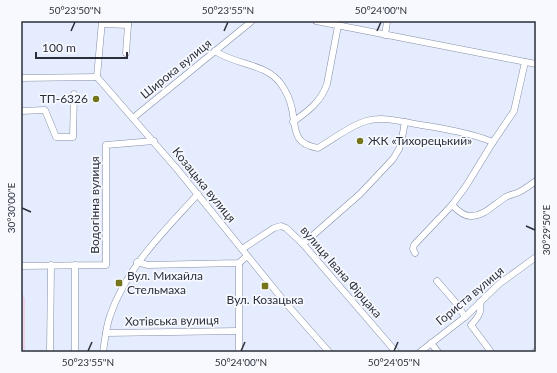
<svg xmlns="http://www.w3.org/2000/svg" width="557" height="373" font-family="Lato,sans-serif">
<rect width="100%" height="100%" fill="#e5ecfd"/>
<!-- green -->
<polygon fill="#efd4e9" points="21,290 25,299 25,352 21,352"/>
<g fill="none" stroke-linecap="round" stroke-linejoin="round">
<!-- minor casing -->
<g stroke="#848ea8" stroke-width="7">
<g id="minor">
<polyline points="102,21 97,77 177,169 284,301 329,352"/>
<polyline points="316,21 536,64"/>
<polyline points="102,24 128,25 128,21"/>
<polyline points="385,35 387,22"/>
<path d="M215,51C235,65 266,63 281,84C286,91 290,99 292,109C296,128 292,144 318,148C334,139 349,126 366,121C384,116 403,122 421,125C446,129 470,133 493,142"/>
<polyline points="126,53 128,25"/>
<path d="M525,62L514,111L493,142L466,186L452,205C456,209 463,216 470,216C484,217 495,203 506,197C509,195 514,194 517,193C524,190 530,185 536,181"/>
<polyline points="21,78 97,77"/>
<polyline points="21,111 45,110 56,137 73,137 74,94"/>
<polyline points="133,118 252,21"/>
<path d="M293,122C308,111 321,102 327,84L338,26"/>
<polyline points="303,244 360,194 393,159 399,149 402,138 405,122"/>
<polyline points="242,249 274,228 281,226 286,228 303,244 396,352"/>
<polyline points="415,253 413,249 414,245 452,205"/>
<polyline points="137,262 148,265 239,263 247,256"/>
<polyline points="239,263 239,352"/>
<polyline points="75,265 75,352"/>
<polyline points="21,266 106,265 106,145 154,141"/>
<polyline points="437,281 457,304 465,317"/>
<path d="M480,302C482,312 478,318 471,325L491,352"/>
<polyline points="106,333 238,331"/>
<polyline points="431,343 438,352"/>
<polyline points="50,352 51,265"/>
<path d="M103,352C105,340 106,327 110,316C126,268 164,231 198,194"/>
<polyline points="420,352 465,317 499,284 536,257"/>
<polyline points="535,352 536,351"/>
</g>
</g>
<!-- minor -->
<use href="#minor" stroke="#fff" stroke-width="6"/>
</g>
<!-- ticks -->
<path fill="none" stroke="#2b2f3a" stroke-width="1.5" d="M71,31L75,22M224,31L228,22M377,31L381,22M22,208L31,212M526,226L535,230M88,351L92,342M241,351L245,342M394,351L398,342"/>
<!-- markers -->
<g fill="#75761c" stroke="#f7f9ff" stroke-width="1.5">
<circle cx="96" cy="99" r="4"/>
<circle cx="360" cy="141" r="4"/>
<rect x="115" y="279" width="8" height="8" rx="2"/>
<rect x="261" y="282" width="8" height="8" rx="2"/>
</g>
<g text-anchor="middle" stroke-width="3.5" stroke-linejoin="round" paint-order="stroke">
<!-- street labels -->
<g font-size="12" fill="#2b2f3a" stroke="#f7f9ff">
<text transform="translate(176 69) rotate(-39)" y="4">Широка вулиця</text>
<text transform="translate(204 185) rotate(51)" y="4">Козацька вулиця</text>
<text transform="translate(95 205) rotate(-90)" y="4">Водогінна вулиця</text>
<text transform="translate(341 272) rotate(49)" y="4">вулиця Івана Фірцака</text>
<text transform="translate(470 296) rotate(-40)" y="4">Гориста вулиця</text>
<text transform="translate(172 321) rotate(-1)" y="4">Хотівська вулиця</text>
</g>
<!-- poi labels -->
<g font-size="12" fill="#2b2f3a" stroke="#f7f9ff" text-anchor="start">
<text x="88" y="103" text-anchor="end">ТП-6326</text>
<text x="368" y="145">ЖК «Тихорецький»</text>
<text x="127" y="280">Вул. Михайла<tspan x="127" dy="14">Стельмаха</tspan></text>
<text x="265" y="304" text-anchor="middle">Вул. Козацька</text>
</g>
</g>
<!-- border -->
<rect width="557" height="373" fill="none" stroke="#f7f9ff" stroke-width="44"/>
<!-- scale -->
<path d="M36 52v6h91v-6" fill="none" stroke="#2b2f3a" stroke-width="2"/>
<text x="42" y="52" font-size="12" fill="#2b2f3a" stroke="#f7f9ff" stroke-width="3" paint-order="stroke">100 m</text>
<rect x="22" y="22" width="513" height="329" fill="none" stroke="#2b2f3a" stroke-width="1.5"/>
<g font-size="10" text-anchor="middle" fill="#2b2f3a">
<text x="75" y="14">50°23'50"N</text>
<text x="228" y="14">50°23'55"N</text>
<text x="381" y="14">50°24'00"N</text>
<text transform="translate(11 208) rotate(-90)" y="4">30°30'00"E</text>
<text transform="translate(546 230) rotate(-90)" y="4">30°29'50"E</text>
<text x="88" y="366">50°23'55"N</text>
<text x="241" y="366">50°24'00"N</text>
<text x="394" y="366">50°24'05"N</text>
</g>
</svg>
